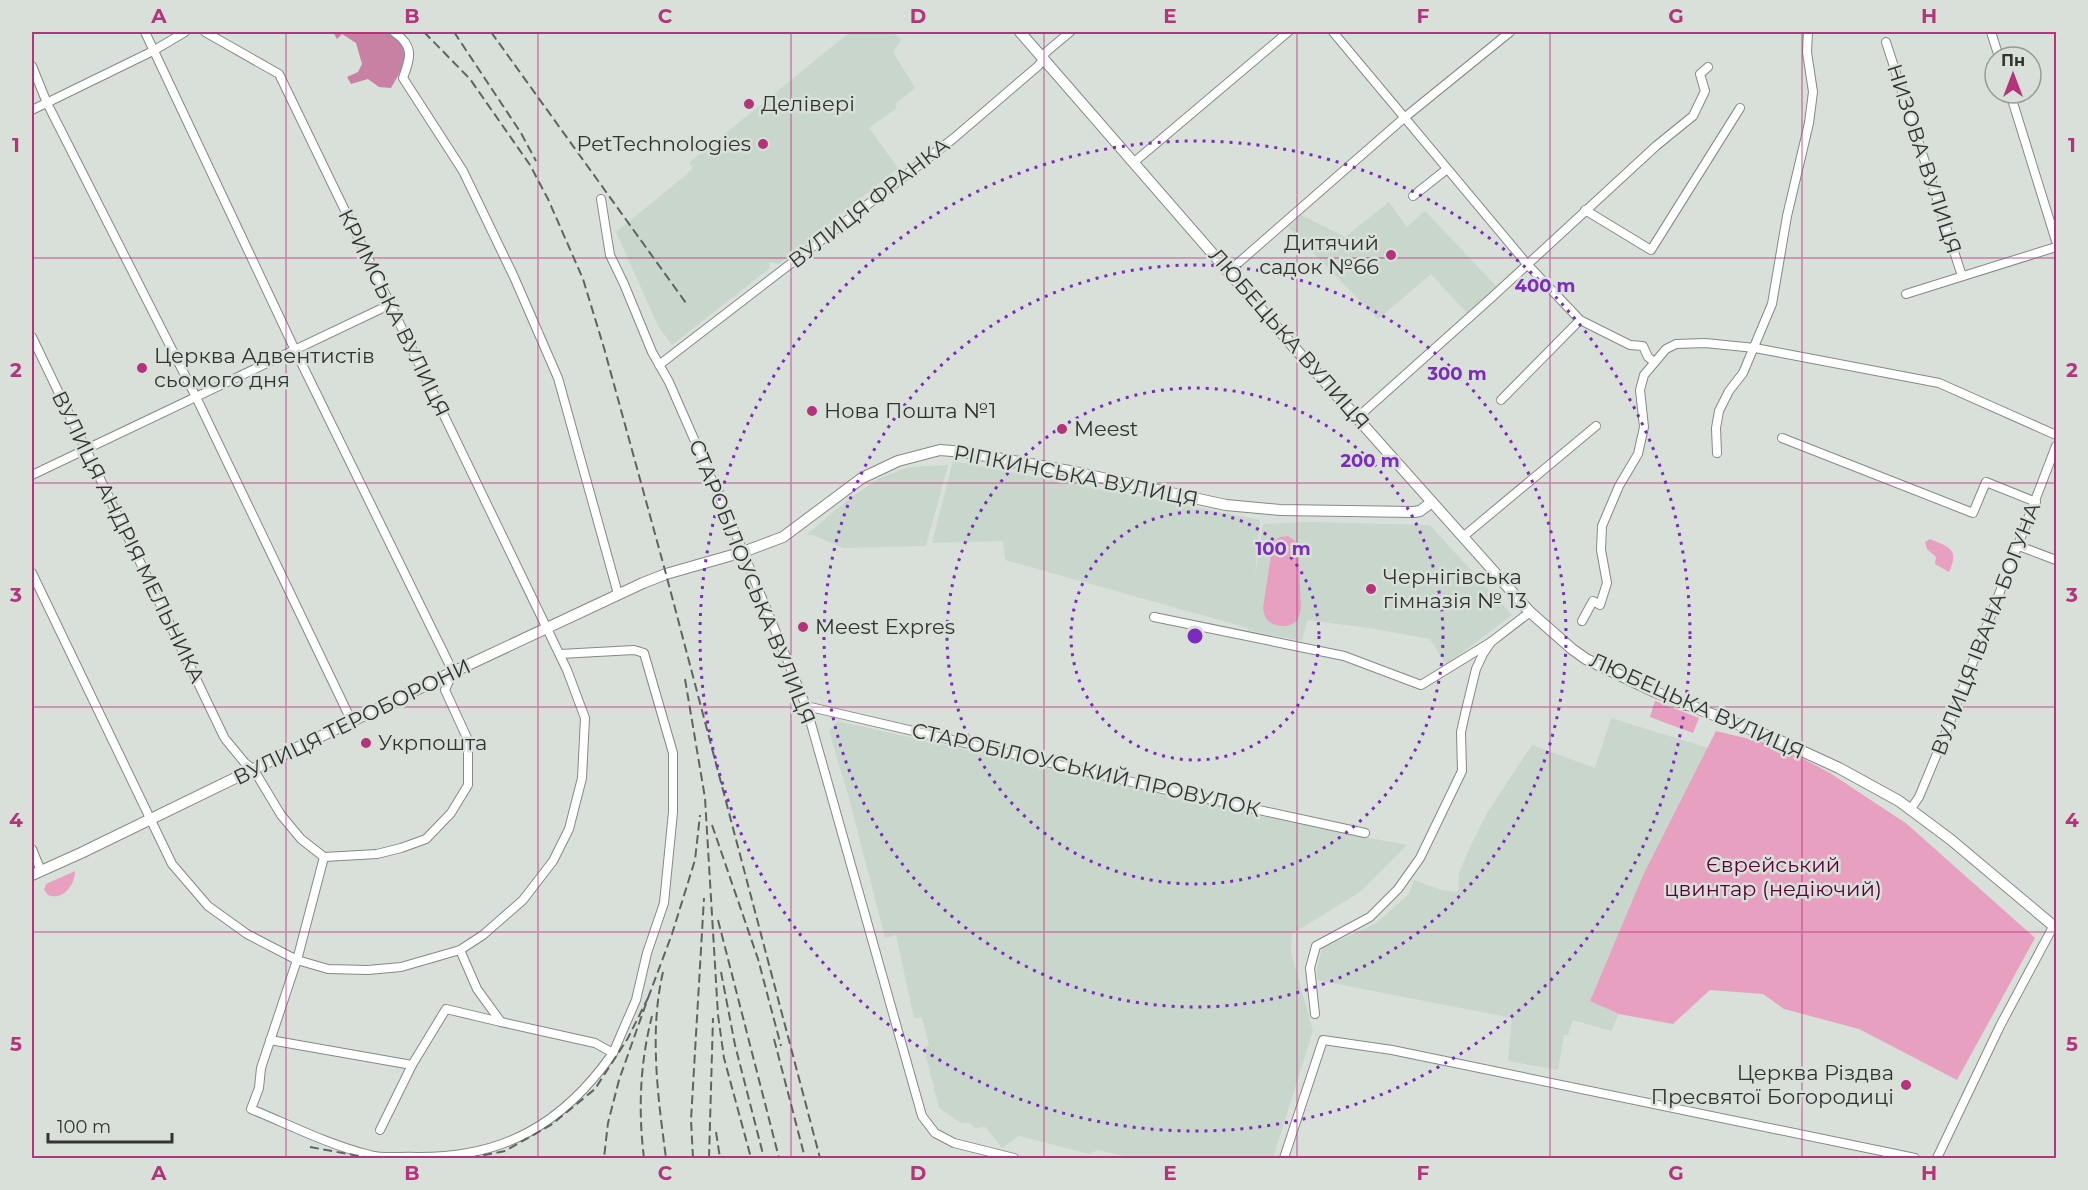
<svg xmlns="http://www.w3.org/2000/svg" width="2088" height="1190" font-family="Montserrat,sans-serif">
<rect width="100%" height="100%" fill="#d9e0da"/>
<!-- built -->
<g fill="#c8d6cb">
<polygon points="850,32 893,32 901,40 893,52 915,88 895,104 897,108 869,128 898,168 779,264 770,262 769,269 765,272 672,345 658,326 616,232 686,175 693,167 689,163"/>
<polygon points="1389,202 1407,227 1425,211 1497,287 1467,313 1431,274 1378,319 1288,227 1301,215 1345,237"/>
<polygon points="953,461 1260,520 1255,575 1263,524 1308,522 1430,525 1512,615 1446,665 1430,639 1369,628 1307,620 1302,641 1248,630 1248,628 1005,560 1003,541 932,543"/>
<polygon points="948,465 926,546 843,548 813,535 806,535 848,500 878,479 909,467"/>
<polygon points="1611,718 1708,748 1644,873 1590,1001 1619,1014 1611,1031 1573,1020 1568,1035 1564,1035 1558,1070 1508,1061 1512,1018 1317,980 1317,968 1322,948 1375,924 1409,894 1414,880 1441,890 1458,892 1459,873 1469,849 1487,813 1532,745 1595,768"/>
<polygon points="837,721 1317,828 1407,845 1360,892 1292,934 1291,952 1313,1031 1273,1158 1132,1158 1098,1150 1089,1154 1019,1136 1002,1148 985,1127 975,1128 970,1123 961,1123 939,1108 924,1048 929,1045 922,1017 914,1018 896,935 885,938 849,798 829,731"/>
</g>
<!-- green -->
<g fill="#e8a0c1">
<path d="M1288,536L1298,543L1301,609C1300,611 1299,618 1298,619C1292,629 1272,628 1266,618C1264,615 1264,611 1263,608L1273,542L1280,537Z"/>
<path d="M1930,539C1949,547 1960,549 1949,572L1935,564L1936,557L1927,549L1925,542Z"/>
<polygon points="1655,701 1699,718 1693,733 1650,717"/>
<polygon points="1716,731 1770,744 1798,756 1830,773 1907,824 2035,938 1957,1080 1859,1029 1784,1009 1763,994 1710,990 1673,1024 1619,1014 1590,1001 1644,873"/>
<path d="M75,871C75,885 63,901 48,895L44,890L46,884Z"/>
</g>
<!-- forest -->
<path fill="#c881a2" d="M333,32H389C413,50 405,65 391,88L379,87L368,79L351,84L347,77L358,72L362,64L356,43L342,34L337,39Z"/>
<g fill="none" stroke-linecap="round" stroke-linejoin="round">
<!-- minor casing -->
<g stroke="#838a84" stroke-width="10">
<g id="minor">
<polyline points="145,32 295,350 453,672 445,690 468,740 468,785 451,813 426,839 401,848 377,854 324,857 301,839 281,815 254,770 245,763 226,740"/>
<path d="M394,32C414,46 411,56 403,78L463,171L514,277L558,378L618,594"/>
<polyline points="1333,32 1527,264 1580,320 1630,345 1643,346 1648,357 1654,362"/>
<polyline points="1991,32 1999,57"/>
<polyline points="1886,42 1962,276"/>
<polyline points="32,66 47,103 196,397 352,722"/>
<polyline points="2010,93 2056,241"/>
<polyline points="32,110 153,51 185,32"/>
<polyline points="1133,163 1288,32"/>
<polyline points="1413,196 1447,169"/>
<polyline points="601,199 610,255 624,284 652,352 669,382 737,537 806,706 922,1116 935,1133 954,1143 1014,1158"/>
<polyline points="1585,210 1651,250 1740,108"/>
<polyline points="1229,271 1404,118 1510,32"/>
<polyline points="1906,294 2056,247"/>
<polyline points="32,337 224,737"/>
<polyline points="659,365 954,138 1038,66 1043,60 1045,53 1070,32"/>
<polyline points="1501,400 1580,320"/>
<polyline points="1358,417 1490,299 1656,146 1693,116 1705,91 1700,74 1708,67"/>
<polyline points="1782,438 1973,513 1986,482 2036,502"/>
<polyline points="1717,453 1716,428 1719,411 1729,391 1743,373 1772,304 1787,216 1809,123 1813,92 1807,52 1808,32"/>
<polyline points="32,475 389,305"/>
<polyline points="1464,536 1596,426"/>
<polyline points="2019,546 2056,560"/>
<polyline points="32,573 172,864 208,906 247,934 297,960 328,969 368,970 401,967 460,950 483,935 523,900 553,861 569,829 582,778 585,718 567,670 279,74 205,32"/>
<polyline points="1154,617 1344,656 1421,685 1491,642 1530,612"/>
<polyline points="1582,621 1593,601 1600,605 1607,583 1601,550 1602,526 1619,486 1638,454 1644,427 1640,390 1644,375 1666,349 1676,344 1705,343 1755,348 1939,383 2056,435"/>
<polyline points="806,706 1158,788 1365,833"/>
<polyline points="1910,810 1919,797 1946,732 2056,446"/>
<polyline points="32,849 41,871"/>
<path d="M324,857L297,960L261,1068L259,1088L251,1109C290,1125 329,1145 370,1155C384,1159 402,1156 416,1157C504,1158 563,1124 613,1053"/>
<polyline points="460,950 477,989 501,1022 595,1043 613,1053 636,1000 647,953 664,903 673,812 673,753 644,653 634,650 560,654"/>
<polyline points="1315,1014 1310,968 1316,946 1370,917 1398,889 1420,858 1462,771 1461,732 1465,714 1476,669 1483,654 1491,642"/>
<polyline points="270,1040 412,1065 380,1130"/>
<polyline points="412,1065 446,1009 501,1022"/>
<polyline points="1284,1158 1323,1040 1392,1050 1915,1158"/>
<polyline points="1937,1158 2000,1026 2054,925"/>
</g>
</g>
<!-- major casing -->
<g stroke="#838a84" stroke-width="12">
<g id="major">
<polyline points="1020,32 1292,345 1530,612 1572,649 1586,659 1655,692 1778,740 1839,768 1899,801 1950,839 2056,928"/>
<polyline points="32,875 81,853 453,672 643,583 666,574 743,552 783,537 862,478 898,461 940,450 964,452 1075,472 1226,505 1280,510 1414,512 1420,511 1432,502"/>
</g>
</g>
<!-- minor -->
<use href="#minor" stroke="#fff" stroke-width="8"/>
<!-- major -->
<use href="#major" stroke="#fff" stroke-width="10"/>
<!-- rail -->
<g stroke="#606460" stroke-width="2" stroke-dasharray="9 4.5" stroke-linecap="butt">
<polyline points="424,32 470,79 530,165 548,199 583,279 604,348 666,574 820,1158"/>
<polyline points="454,32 521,133 536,161"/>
<polyline points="491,32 686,303"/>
<polyline points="685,679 705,798 718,1015 724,1058 751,1158"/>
<polyline points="712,825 758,959 781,1046"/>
<polyline points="718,920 779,1158"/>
<path d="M663,972C649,1032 658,1098 666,1158"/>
<polyline points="721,972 735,1045 764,1158"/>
<polyline points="648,998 672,934 695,860 700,815"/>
<polyline points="774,1039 805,1158"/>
<polyline points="716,1132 720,1158"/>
<polyline points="310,1147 370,1158"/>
<polyline points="470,1158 505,1151 551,1125 595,1089 628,1038 648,998 619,1080 608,1123 604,1158"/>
<path d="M644,1158C638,1110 640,1063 652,1016"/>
<polyline points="693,1158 691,1120 704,898"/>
<polyline points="709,1158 713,1018"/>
</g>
</g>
<!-- grid -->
<path fill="none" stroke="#b5337b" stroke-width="1.5" stroke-opacity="0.55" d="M286,32V1158M538,32V1158M791,32V1158M1044,32V1158M1297,32V1158M1550,32V1158M1802,32V1158M32,258H2056M32,483H2056M32,707H2056M32,932H2056"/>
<!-- distance rings -->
<g fill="none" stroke="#7b2cbf" stroke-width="3" stroke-dasharray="3 6">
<circle cx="1195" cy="636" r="124"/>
<circle cx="1195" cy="636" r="248"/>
<circle cx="1195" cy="636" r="371"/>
<circle cx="1195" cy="636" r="495"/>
</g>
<!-- markers -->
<g fill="#b5337b" stroke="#d9e0da" stroke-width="2">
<circle cx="749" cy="104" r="6"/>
<circle cx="763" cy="144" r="6"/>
<circle cx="1391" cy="255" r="6"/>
<circle cx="142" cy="368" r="6"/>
<circle cx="812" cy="411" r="6"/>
<circle cx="1062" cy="429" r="6"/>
<circle cx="1371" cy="589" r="6"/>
<circle cx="803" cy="627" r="6"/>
<circle cx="366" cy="743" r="6"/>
<circle cx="1906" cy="1085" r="6"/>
</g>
<g text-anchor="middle" stroke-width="5" stroke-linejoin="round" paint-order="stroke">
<!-- poi labels -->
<g font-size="21" fill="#313431" stroke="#d9e0da" text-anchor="start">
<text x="761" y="111">Делівері</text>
<text x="751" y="151" text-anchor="end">PetTechnologies</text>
<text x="1379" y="250" text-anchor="end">Дитячий<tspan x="1379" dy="24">садок №66</tspan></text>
<text x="154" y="363">Церква Адвентистів<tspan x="154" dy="24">сьомого дня</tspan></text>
<text x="824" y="418">Нова Пошта №1</text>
<text x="1074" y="436">Meest</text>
<text x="1383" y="584">Чернігівська<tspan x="1383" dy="24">гімназія № 13</tspan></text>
<text x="815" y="634">Meest Expres</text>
<text x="378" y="750">Укрпошта</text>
<text x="1894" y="1080" text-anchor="end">Церква Різдва<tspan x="1894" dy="24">Пресвятої Богородиці</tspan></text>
</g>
<!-- street labels -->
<g font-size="21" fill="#313431" stroke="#d9e0da">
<text transform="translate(1924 159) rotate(72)" y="7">НИЗОВА ВУЛИЦЯ</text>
<text transform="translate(869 203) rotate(-38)" y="7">ВУЛИЦЯ ФРАНКА</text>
<text transform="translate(394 313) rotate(64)" y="7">КРИМСЬКА ВУЛИЦЯ</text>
<text transform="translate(1289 339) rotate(49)" y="7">ЛЮБЕЦЬКА ВУЛИЦЯ</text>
<text transform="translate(1076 476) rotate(11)" y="7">РІПКИНСЬКА ВУЛИЦЯ</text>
<text transform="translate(128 537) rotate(64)" y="7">ВУЛИЦЯ АНДРІЯ МЕЛЬНИКА</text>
<text transform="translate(752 582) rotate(68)" y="7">СТАРОБІЛОУСЬКА ВУЛИЦЯ</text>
<text transform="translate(1986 629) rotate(-69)" y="7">ВУЛИЦЯ ІВАНА БОГУНА</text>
<text transform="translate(1697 706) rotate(24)" y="7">ЛЮБЕЦЬКА ВУЛИЦЯ</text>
<text transform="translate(352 722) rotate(-26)" y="7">ВУЛИЦЯ ТЕРОБОРОНИ</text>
<text transform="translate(1086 770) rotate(13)" y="7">СТАРОБІЛОУСЬКИЙ ПРОВУЛОК</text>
</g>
<!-- park labels -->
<g font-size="21" fill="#5a0138" stroke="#d9e0da">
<text x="1773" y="872">Єврейський<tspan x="1773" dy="24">цвинтар (недіючий)</tspan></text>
</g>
</g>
<circle cx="1195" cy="636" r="9" fill="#7b2cbf" stroke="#d9e0da" stroke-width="3"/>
<g font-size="18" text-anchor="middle" font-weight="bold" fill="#7b2cbf" stroke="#d9e0da" stroke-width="5" stroke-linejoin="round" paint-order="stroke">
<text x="1545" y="292">400 m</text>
<text x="1457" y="380">300 m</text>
<text x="1370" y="467">200 m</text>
<text x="1283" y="555">100 m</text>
</g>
<!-- border -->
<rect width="2088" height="1190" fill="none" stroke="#d9e0da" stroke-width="66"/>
<!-- north arrow -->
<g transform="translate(2013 75)"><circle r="28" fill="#d9e0da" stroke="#969b96" stroke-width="1.5"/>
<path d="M0-4.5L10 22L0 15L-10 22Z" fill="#b5337b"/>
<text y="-9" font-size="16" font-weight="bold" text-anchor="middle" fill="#313431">Пн</text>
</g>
<!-- scale -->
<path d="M48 1133v9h124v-9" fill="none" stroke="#313431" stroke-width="3"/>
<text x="57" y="1133" font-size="18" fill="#313431" stroke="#d9e0da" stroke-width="4.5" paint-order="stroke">100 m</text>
<rect x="33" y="33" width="2022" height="1124" fill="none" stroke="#b5337b" stroke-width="2"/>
<g font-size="20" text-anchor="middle" font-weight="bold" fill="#b5337b">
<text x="159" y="23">A</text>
<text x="412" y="23">B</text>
<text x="665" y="23">C</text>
<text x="918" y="23">D</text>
<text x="1170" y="23">E</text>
<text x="1423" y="23">F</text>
<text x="1676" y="23">G</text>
<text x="1929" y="23">H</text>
<text x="16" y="152">1</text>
<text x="2072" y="152">1</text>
<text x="16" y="377">2</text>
<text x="2072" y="377">2</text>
<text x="16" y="602">3</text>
<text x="2072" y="602">3</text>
<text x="16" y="827">4</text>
<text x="2072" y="827">4</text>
<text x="16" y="1051">5</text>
<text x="2072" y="1051">5</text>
<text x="159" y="1180">A</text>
<text x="412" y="1180">B</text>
<text x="665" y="1180">C</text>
<text x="918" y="1180">D</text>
<text x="1170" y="1180">E</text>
<text x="1423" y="1180">F</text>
<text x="1676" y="1180">G</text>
<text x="1929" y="1180">H</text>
</g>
</svg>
